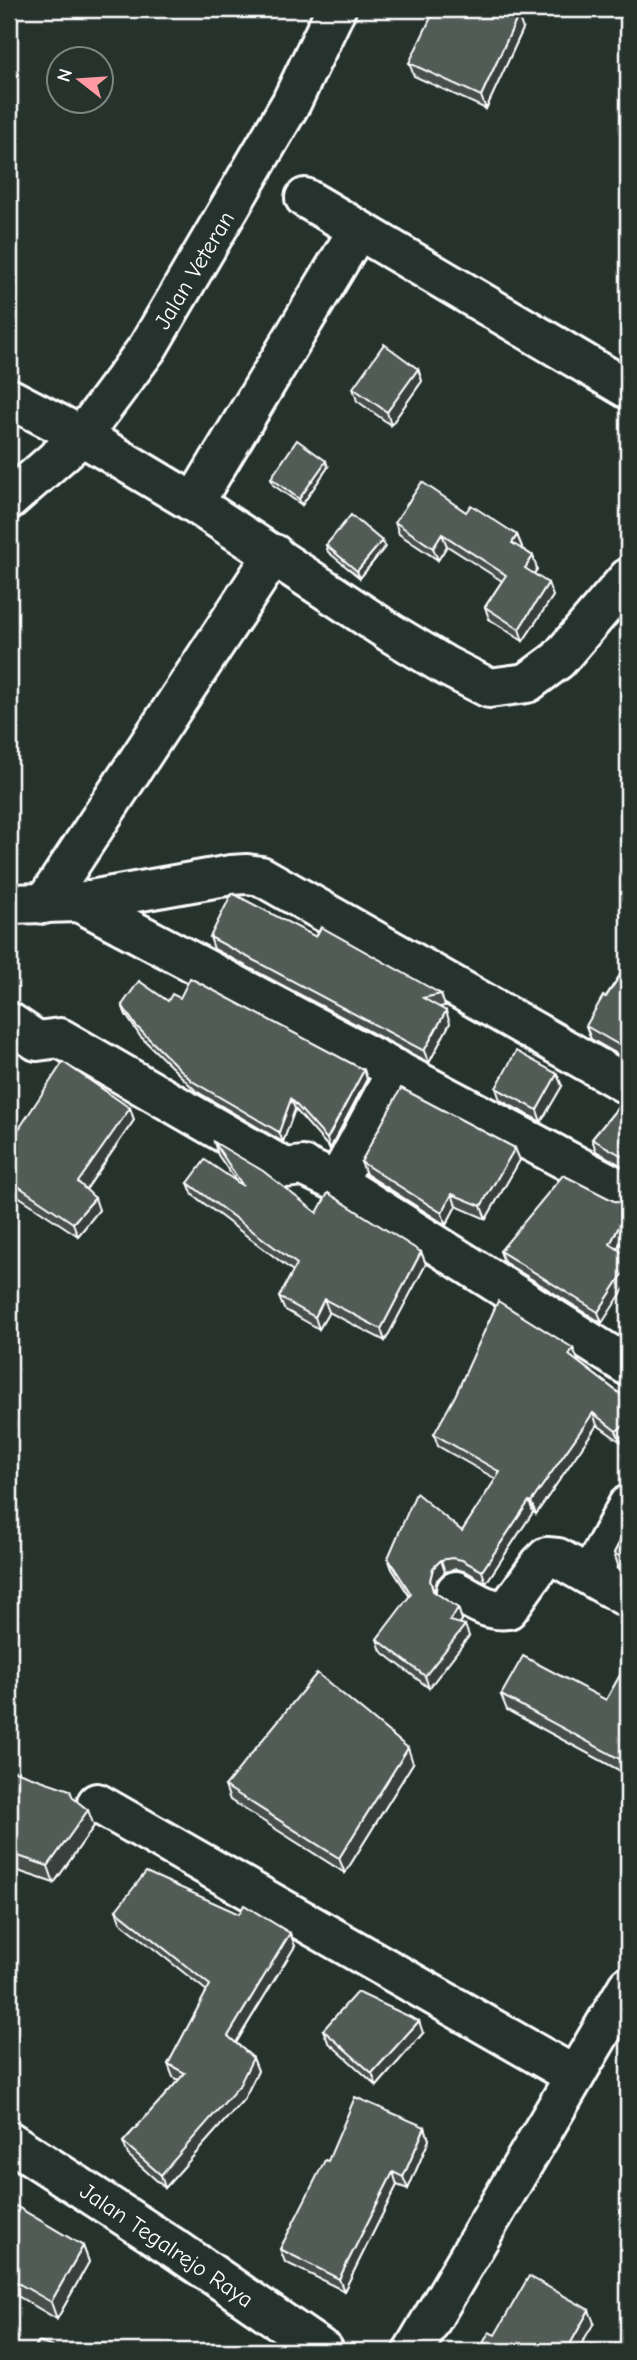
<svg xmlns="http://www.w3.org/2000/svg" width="637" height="2360" font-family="'Comic Neue',sans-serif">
<rect width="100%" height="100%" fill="#26332d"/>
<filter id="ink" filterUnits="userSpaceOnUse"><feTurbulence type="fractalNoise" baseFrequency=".0143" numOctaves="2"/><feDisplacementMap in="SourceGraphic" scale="14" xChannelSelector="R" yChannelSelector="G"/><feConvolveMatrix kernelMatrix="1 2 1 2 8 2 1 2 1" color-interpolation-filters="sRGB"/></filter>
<g filter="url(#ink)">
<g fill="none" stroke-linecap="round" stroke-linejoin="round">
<!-- minor casing -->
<g stroke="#fff" stroke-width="44">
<g id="minor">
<polyline points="305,198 628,389"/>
<polyline points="9,398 82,436 194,503 391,633 446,666 489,688 527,683 558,660 628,578"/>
<polyline points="194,503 358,230"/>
<polyline points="79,902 628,1193"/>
<polyline points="9,904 79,902 231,875 247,874 261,876 628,1085"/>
<polyline points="44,904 274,554"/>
<polyline points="9,1022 37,1041 60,1038 285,1168 303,1166 337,1182 397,1070"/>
<polyline points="337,1182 628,1366"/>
<polyline points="591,1574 628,1505"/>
<path d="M456,1591C473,1600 488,1612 508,1609L540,1564L547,1557L558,1558L628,1598"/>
<polyline points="97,1803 575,2076"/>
<polyline points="9,2141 177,2250 324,2351"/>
<polyline points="413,2351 628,1986"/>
</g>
</g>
<!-- major casing -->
<g stroke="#fff" stroke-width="44">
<polyline id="major" points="9,500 82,436 148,347 291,103 336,9"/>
</g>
<!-- minor -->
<use href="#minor" stroke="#26332d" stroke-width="38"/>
<!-- major -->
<use href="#major" stroke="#26332d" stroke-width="38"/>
</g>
<!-- wall -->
<g fill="#464f4b" stroke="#fff" stroke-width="2">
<polygon points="523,29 486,109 414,76 409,63"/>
<polygon points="418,369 422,381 391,425 357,401 353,388"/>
<polygon points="328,467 302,505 273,485 271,478"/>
<polygon points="466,512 517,535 522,547 521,548 533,556 537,569 534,574 553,596 523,641 489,619 485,607 502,581 447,546 438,560 399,534 395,522"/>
<polygon points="326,545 385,547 360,578 328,552"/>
<polygon points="210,937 316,937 441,994 445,1006 440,1007 450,1023 429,1063 214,949"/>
<polygon points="628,963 628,1060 591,1039 586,1026"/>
<polygon points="180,998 364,1070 367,1079 330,1149 295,1109 283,1142 196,1091 140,1036 126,1015 122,1005 168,1001"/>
<polygon points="562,1086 541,1122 500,1100 496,1088"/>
<polygon points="628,1095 628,1169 596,1151 592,1139"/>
<polygon points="130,1108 134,1120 86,1190 99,1210 78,1236 9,1190 9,1144"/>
<polygon points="214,1142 317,1213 421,1252 426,1264 385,1341 329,1312 319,1329 284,1309 279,1297 293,1271 193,1195 188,1183 236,1181 218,1155"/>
<polygon points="520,1160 486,1219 456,1206 446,1225 366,1174 361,1162"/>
<polygon points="614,1201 624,1204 628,1203 628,1228 617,1248 602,1323 504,1262 500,1251"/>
<polygon points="578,1360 577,1361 628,1400 628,1437 621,1442 597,1425 536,1514 533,1512 486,1583 467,1572 456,1569 445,1572 437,1580 434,1592 458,1608 462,1620 460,1623 469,1636 429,1688 381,1651 377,1639 410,1597 392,1569 388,1558 462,1531 496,1479 438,1446 434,1434"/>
<polygon points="628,1526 628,1573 619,1568 614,1553"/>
<polygon points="628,1661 628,1775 507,1710 501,1695 606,1700"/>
<polygon points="413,1763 345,1873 230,1800 225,1786"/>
<polygon points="9,1769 73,1799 94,1826 54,1883 9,1868"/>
<polygon points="116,1910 295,1946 236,2043 253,2058 258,2071 244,2099 165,2188 128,2155 123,2142 179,2080 173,2077 168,2064 207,1991 120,1922"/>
<polygon points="323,2030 423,2033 377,2086 328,2042"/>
<polygon points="425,2127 429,2140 408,2189 397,2185 344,2291 285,2262 280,2249 328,2161"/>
<polygon points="9,2202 83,2246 89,2262 57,2319 9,2291"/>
</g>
<!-- shaded-wall -->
<g fill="#39403d" stroke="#fff" stroke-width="2">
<polygon points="518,16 523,29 486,109 481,96"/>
<polygon points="418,369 422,381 391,425 387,412"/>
<polygon points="326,461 328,467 302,505 299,499"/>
<polygon points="442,534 447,546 438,560 433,548"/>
<polygon points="517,535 522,547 517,555 512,543"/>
<polygon points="382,541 385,547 360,578 357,571"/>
<polygon points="533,556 537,569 529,581 525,568"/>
<polygon points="548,583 553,596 523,641 519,629"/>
<polygon points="446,1011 450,1023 429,1063 424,1051"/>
<polygon points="364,1070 367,1079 330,1149 327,1139"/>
<polygon points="557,1074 562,1086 541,1122 537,1110"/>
<polygon points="291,1099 295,1109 283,1142 279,1132"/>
<polygon points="130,1108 134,1120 82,1195 78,1182"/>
<polygon points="515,1148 520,1160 486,1219 481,1206"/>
<polygon points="452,1194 456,1206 446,1225 442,1213"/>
<polygon points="95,1198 99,1210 78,1236 73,1223"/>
<polygon points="628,1209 628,1228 614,1255 610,1244"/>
<polygon points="421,1252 426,1264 385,1341 381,1329"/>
<polygon points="628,1266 628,1283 602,1323 598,1312"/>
<polygon points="324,1299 329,1312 319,1329 315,1317"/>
<polygon points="573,1348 578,1360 573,1367 569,1355"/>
<polygon points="593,1413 597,1425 536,1514 531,1502"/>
<polygon points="628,1423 628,1437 621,1442 616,1431"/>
<polygon points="529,1501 533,1512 486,1583 482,1571"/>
<polygon points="441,1560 445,1572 437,1580 434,1592 430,1580 433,1568"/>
<polygon points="458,1608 462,1620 454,1632 450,1621"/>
<polygon points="465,1625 469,1636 429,1688 425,1676"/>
<polygon points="408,1748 413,1763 345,1873 339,1858"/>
<polygon points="628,1756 628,1770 625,1762"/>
<polygon points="88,1810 94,1826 54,1883 48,1866"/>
<polygon points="290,1933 295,1946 232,2049 228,2036"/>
<polygon points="419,2021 423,2033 377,2086 372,2073"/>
<polygon points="253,2058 258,2071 244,2099 165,2188 161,2175"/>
<polygon points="425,2127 429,2140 408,2189 403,2177"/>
<polygon points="393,2172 397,2185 344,2291 339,2279"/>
<polygon points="83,2246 89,2262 57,2319 51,2302"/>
<polygon points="589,2310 594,2323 577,2351 571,2351 569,2346"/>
</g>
<!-- building -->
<g fill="#515c57" stroke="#fff" stroke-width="2">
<polygon points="435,9 502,9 518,16 481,96 409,63"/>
<polygon points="384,344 418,369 387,412 353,388"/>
<polygon points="297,440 326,461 299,499 271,478"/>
<polygon points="422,482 466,512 471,505 517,535 512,543 533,556 525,568 548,583 519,629 485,607 506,575 442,534 433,548 395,522"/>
<polygon points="351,515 382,541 357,571 326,545"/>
<polygon points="232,893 316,937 321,927 441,994 423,998 446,1011 424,1051 210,937"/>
<polygon points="628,963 628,1050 586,1026 603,996 606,997"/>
<polygon points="190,978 364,1070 327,1139 291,1099 279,1132 192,1081 136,1026 122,1005 139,981 168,1001 172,994 180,998"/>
<polygon points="516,1051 557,1074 537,1110 496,1088"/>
<polygon points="63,1062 130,1108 78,1182 95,1198 73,1223 9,1180 9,1144"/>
<polygon points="401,1088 515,1148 481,1206 452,1194 442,1213 361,1162"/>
<polygon points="628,1095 628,1159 592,1139"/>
<polygon points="214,1142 263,1171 317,1213 328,1193 421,1252 381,1329 324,1299 315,1317 279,1297 297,1264 188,1183 205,1160 243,1186"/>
<polygon points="563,1175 614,1201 624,1204 628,1203 628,1209 610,1244 628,1256 628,1266 598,1312 500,1251"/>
<polygon points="498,1301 573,1348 569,1355 628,1400 628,1423 616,1431 593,1413 531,1502 529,1501 482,1571 462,1560 452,1558 441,1560 433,1568 430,1580 433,1591 458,1608 450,1621 465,1625 425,1676 377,1639 411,1594 388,1558 416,1493 462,1531 500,1472 434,1434 455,1396"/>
<polygon points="628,1526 628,1562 614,1553"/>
<polygon points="523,1656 606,1700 628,1661 628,1756 625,1762 501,1695"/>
<polygon points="317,1673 408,1748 339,1858 225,1786"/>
<polygon points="9,1769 70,1790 73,1798 88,1810 48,1866 9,1853"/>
<polygon points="146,1872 239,1914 244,1905 290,1933 228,2036 253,2058 239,2086 161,2175 123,2142 185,2073 168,2064 210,1985 116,1910"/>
<polygon points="357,1992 419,2021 372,2073 323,2030"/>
<polygon points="355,2097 425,2127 403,2177 393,2172 339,2279 280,2249 325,2160 328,2161"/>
<polygon points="9,2202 83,2246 51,2302 9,2278"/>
<polygon points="529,2276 589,2310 569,2346 566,2345 563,2351 479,2351 489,2332 495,2335"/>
<polygon points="38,2342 66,2351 33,2351"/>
</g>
</g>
<g text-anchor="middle" stroke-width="5" stroke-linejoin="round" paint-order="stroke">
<!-- street labels -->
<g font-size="23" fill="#fff" stroke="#26332d">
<text transform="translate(194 270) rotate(-59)" y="8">Jalan Veteran</text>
<text transform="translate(167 2245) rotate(34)" y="8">Jalan Tegalrejo Raya</text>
</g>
</g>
<!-- margin -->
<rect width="637" height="2360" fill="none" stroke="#26332d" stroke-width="35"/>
<rect x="18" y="18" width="602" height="2325" fill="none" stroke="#fff" stroke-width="2.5" filter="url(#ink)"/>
<!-- north arrow -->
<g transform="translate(80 80) rotate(287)"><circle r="33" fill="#26332d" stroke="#7d8581" stroke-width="2"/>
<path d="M0-5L12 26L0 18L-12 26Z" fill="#ff9aa2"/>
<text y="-10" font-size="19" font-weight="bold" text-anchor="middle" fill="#ffffff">N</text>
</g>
</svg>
